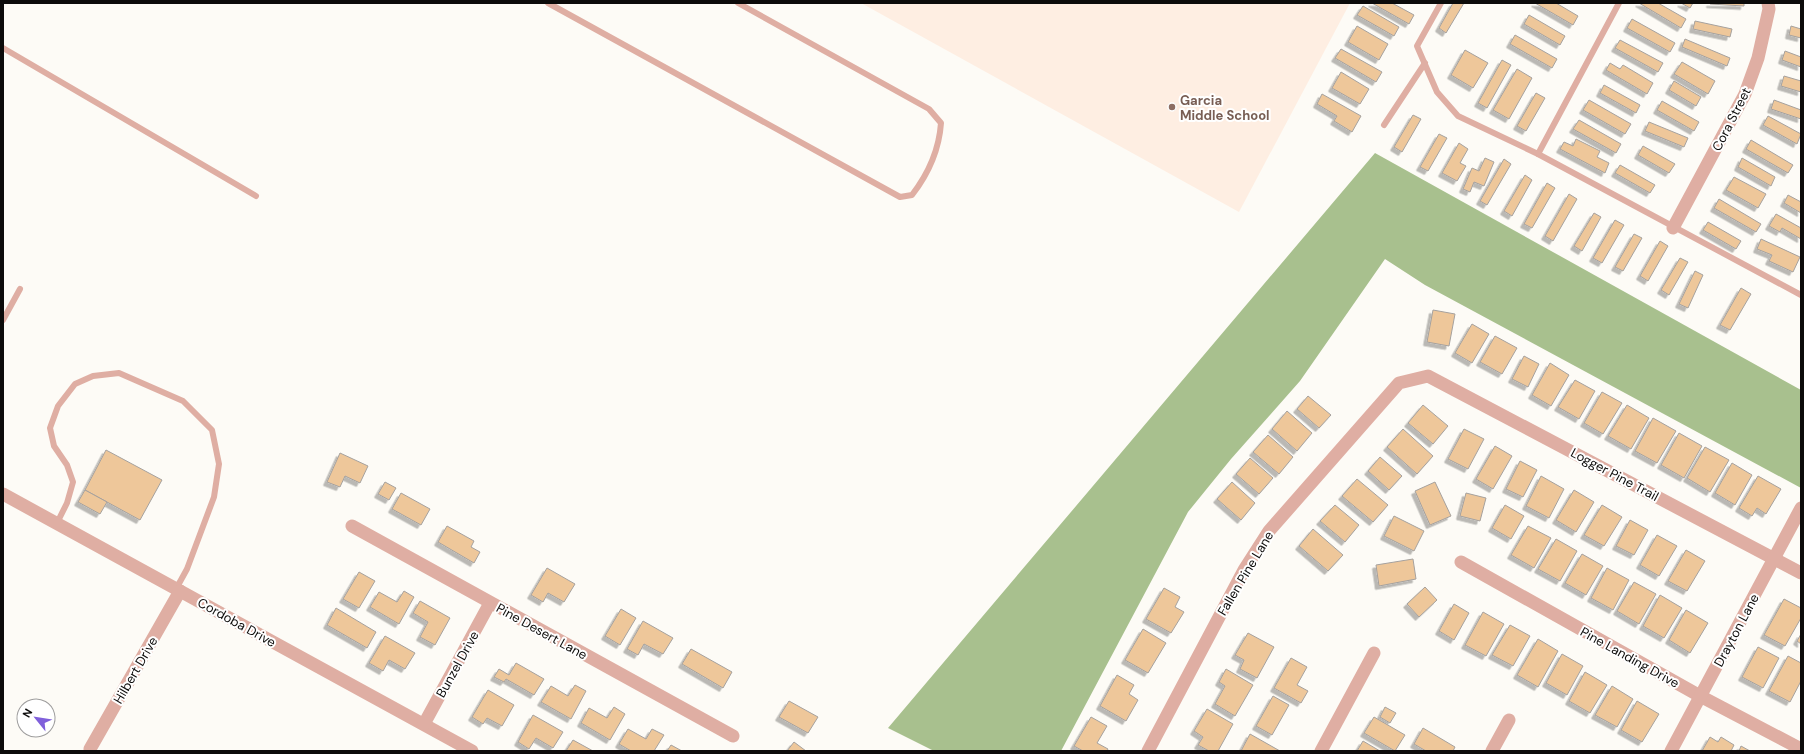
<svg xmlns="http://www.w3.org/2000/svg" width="1804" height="754" font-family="'DM Sans',sans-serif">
<defs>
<filter id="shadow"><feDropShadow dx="-3.5" dy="3.5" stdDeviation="0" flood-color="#0004"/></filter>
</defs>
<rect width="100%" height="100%" fill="#fdfbf6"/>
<!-- education -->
<polygon fill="#feeee2" points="861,3 1350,3 1239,212"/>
<!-- forest -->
<polygon fill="#a8c08e" points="1375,153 1801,390 1801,488 1425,285 1385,259 1300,381 1231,459 1188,512 1061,751 934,751 888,728"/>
<!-- building -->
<g fill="#eec79a" stroke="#a5a19e" filter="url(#shadow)">
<polygon points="1372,3 1392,3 1414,15 1409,24"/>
<polygon points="1453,3 1464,3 1446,33 1439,28"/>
<polygon points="1535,3 1556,3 1578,16 1573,25"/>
<polygon points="1639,3 1658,3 1686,19 1681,28"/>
<polygon points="1681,3 1693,3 1690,8"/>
<polygon points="1710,3 1744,3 1744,6 1710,4"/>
<polygon points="1363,6 1399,27 1394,36 1357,15"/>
<polygon points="1529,15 1565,36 1560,45 1524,24"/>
<polygon points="1632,19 1675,43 1670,52 1627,28"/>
<polygon points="1695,21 1732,29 1730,37 1693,29"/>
<polygon points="1357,26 1388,44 1379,60 1348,42"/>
<polygon points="1791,26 1801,29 1801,38 1789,35"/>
<polygon points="1515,35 1557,59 1552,68 1510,44"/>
<polygon points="1685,39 1730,58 1727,66 1682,47"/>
<polygon points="1620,40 1663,63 1658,72 1615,48"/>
<polygon points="1341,49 1382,72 1376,82 1335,58"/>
<polygon points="1465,50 1488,63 1473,88 1451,75"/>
<polygon points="1785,51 1801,57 1801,67 1782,60"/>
<polygon points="1502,60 1511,65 1487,108 1478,103"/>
<polygon points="1682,62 1715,81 1708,94 1674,74"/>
<polygon points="1610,63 1620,69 1623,65 1653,83 1647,94 1606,70"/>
<polygon points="1517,69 1532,78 1509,119 1493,110"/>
<polygon points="1341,72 1369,89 1360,104 1332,88"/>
<polygon points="1784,76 1801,81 1801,92 1781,86"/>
<polygon points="1674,81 1701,97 1696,106 1669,90"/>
<polygon points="1604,85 1640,105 1636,113 1600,93"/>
<polygon points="1536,93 1545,98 1526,131 1517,126"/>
<polygon points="1322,94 1361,116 1352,132 1334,121 1337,116 1317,104"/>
<polygon points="1589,100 1631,124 1625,134 1583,110"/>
<polygon points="1774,100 1801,110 1801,119 1771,109"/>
<polygon points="1662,101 1699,122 1694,131 1657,110"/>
<polygon points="1413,115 1421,119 1402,152 1394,147"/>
<polygon points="1768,116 1801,134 1797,144 1763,125"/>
<polygon points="1579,120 1621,144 1616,153 1573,129"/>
<polygon points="1649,122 1688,138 1684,147 1645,131"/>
<polygon points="1439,134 1447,138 1428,171 1420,167"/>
<polygon points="1576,139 1600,151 1597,157 1609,163 1605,173 1560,149 1564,142 1573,146"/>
<polygon points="1751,140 1793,165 1788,173 1746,149"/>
<polygon points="1459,143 1468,149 1460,163 1466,166 1457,181 1442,173"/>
<polygon points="1643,146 1675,164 1669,173 1638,155"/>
<polygon points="1485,158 1494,162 1484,186 1474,182 1470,192 1463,189 1472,168 1479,171"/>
<polygon points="1742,158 1775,177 1771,186 1738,167"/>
<polygon points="1504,159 1511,164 1487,205 1480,201"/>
<polygon points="1620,165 1655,185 1650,193 1615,173"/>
<polygon points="1525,175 1532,180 1512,216 1504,211"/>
<polygon points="1734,177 1766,194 1758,208 1726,190"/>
<polygon points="1547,183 1555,188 1532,228 1524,224"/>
<polygon points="1569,194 1577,199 1553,241 1545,236"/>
<polygon points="1788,195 1801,202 1801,213 1784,203"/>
<polygon points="1719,199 1761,224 1756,232 1714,208"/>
<polygon points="1594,213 1601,217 1582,251 1574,246"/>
<polygon points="1776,214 1801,228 1801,239 1782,228 1780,232 1769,226"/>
<polygon points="1615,220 1624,225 1602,263 1593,258"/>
<polygon points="1708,222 1741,241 1736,249 1703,230"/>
<polygon points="1634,234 1642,238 1623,271 1615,267"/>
<polygon points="1761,239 1800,257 1793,272 1769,261 1772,255 1757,249"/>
<polygon points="1660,241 1668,246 1648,281 1640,276"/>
<polygon points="1680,258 1688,262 1669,295 1661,290"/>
<polygon points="1695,271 1703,275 1688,308 1679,304"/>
<polygon points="1741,288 1751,294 1730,330 1720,325"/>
<polygon points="1433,310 1455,314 1449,346 1427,342"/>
<polygon points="1472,324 1489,334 1472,363 1455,353"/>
<polygon points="1495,336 1517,348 1502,374 1480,362"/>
<polygon points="1524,356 1539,364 1528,387 1512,379"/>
<polygon points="1550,363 1569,375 1551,406 1532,395"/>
<polygon points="1575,380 1595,391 1579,419 1558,407"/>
<polygon points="1602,392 1622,403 1603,434 1584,423"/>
<polygon points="1308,396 1331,415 1319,428 1297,409"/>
<polygon points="1423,405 1448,426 1433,444 1408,423"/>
<polygon points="1627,405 1649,418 1631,449 1608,436"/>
<polygon points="1287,411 1312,433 1297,451 1272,429"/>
<polygon points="1653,418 1676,431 1657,463 1635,451"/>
<polygon points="1403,429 1433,456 1417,474 1387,447"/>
<polygon points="1464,429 1484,439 1468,469 1448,459"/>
<polygon points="1679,433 1702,446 1684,478 1661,465"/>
<polygon points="1268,435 1293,457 1279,474 1253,452"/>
<polygon points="1495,446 1512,456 1493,489 1476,479"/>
<polygon points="1705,447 1729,460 1710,492 1687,478"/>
<polygon points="106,450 162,480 140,520 85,490"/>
<polygon points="340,453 368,466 360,483 345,476 340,487 327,482"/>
<polygon points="1380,457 1402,476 1389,490 1368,471"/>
<polygon points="1250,458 1273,478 1259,494 1236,474"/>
<polygon points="1520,461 1537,470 1523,497 1506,489"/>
<polygon points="1732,463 1752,475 1735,505 1715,493"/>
<polygon points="1541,476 1564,489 1549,518 1526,506"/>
<polygon points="1758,476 1781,489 1766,514 1757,508 1752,516 1739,508"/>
<polygon points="1357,479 1388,505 1373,522 1342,496"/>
<polygon points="385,482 396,488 389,500 378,494"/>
<polygon points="1232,482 1255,503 1241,520 1217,499"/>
<polygon points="1435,482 1451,516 1430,525 1415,491"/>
<polygon points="85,490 107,502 100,514 78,502"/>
<polygon points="1574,490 1594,502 1576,532 1556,520"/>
<polygon points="401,493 430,509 421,525 392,509"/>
<polygon points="1466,493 1486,498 1480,521 1460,516"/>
<polygon points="1335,505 1359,525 1345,542 1320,521"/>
<polygon points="1505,505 1524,516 1511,539 1492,528"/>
<polygon points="1602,505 1622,517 1604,546 1584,535"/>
<polygon points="1394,516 1424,531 1414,551 1384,536"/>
<polygon points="1630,520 1648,530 1634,555 1616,546"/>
<polygon points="447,526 474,541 471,547 480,552 474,563 438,542"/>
<polygon points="1528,526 1551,538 1534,568 1511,555"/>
<polygon points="1313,529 1343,555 1328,571 1299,546"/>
<polygon points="1657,535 1677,546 1659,576 1640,565"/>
<polygon points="1556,539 1577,551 1560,581 1538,569"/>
<polygon points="1686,550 1705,561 1687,591 1668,581"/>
<polygon points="1582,554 1603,566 1586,595 1565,583"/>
<polygon points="1413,559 1416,579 1379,586 1376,565"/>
<polygon points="547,568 575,584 564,602 548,593 543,602 531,595"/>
<polygon points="1607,568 1629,580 1613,610 1591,598"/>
<polygon points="359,572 375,581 359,608 343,599"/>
<polygon points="1634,582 1656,594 1639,624 1617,611"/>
<polygon points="1425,587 1437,600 1419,617 1407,604"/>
<polygon points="1164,588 1180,597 1175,607 1184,612 1171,633 1146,619"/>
<polygon points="404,591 414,597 399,624 370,607 379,592 397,602"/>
<polygon points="1660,595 1682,608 1664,638 1643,626"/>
<polygon points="1784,599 1801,608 1801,618 1785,646 1764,635"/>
<polygon points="420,601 450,618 435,645 420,637 428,622 413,613"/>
<polygon points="1454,604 1469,613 1454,640 1439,631"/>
<polygon points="336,608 376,632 367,648 327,625"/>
<polygon points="621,609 636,618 620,645 605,636"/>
<polygon points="1686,610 1708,623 1690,653 1669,640"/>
<polygon points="1483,612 1504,624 1486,656 1465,645"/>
<polygon points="643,621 673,638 663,654 644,644 638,655 627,649"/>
<polygon points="1510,625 1530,636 1513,666 1492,655"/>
<polygon points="1143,629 1166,643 1148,673 1125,660"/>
<polygon points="1248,633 1274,647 1257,678 1240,669 1244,660 1235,655"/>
<polygon points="1801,634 1801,644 1797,641"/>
<polygon points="385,636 415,653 405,669 389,660 383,671 369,663"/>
<polygon points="1538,639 1558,651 1538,687 1517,675"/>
<polygon points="1758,647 1779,658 1763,688 1742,677"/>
<polygon points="691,649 732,672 723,688 682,664"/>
<polygon points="1562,654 1583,666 1567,695 1546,683"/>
<polygon points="1788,656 1801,663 1801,681 1790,702 1769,691"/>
<polygon points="1291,658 1307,667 1297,685 1308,691 1301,703 1274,688"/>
<polygon points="516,663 544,679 534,695 506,679 504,682 494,677 499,669 509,675"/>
<polygon points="1226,669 1253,685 1235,716 1215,704 1225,686 1219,682"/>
<polygon points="1585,672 1607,685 1590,713 1569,701"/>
<polygon points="1117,675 1134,685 1129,694 1138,700 1126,721 1100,706"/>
<polygon points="575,685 586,691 571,719 541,702 551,686 568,696"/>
<polygon points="1612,686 1633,699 1617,727 1595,715"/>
<polygon points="488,690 514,705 502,726 487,718 483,724 472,717"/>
<polygon points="1273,696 1289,705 1272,735 1256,726"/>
<polygon points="789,701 818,717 808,733 779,717"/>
<polygon points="1637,701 1659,714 1642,742 1621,730"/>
<polygon points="614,707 625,714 610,740 581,723 589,708 607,718"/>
<polygon points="1385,707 1396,713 1390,723 1380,717"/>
<polygon points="1207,709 1233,724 1218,751 1209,751 1198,745 1203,737 1194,731"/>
<polygon points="533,715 563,732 553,748 536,738 529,749 518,742"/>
<polygon points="1091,717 1107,726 1097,743 1108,749 1107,751 1083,751 1074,746"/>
<polygon points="1374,717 1405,735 1395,751 1364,733"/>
<polygon points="1423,728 1455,747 1453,751 1426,751 1414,744"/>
<polygon points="628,729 646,739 652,729 664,735 654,751 631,751 619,744"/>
<polygon points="1250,734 1280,751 1241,751"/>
<polygon points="1710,737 1718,742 1721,737 1734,745 1731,751 1702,751"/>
<polygon points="573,740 593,751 566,751"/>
<polygon points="1363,741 1380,751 1357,751"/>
<polygon points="794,742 806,751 787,751"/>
<polygon points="671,745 682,751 667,751"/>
<polygon points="1741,746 1750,751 1739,751"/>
</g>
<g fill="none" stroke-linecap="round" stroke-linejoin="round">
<!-- lane -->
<g stroke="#dfaea3" stroke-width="6">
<path d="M548,3L900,197L912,195C929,173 939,151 941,123L929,109L738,3"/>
<polyline points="1441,3 1417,46 1437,92 1458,116 1538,154 1801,295"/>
<polyline points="3,48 256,196"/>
<polyline points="1384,125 1425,63"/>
<polyline points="1538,154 1619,3"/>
<polyline points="3,320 20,289"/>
<polyline points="57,523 67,503 73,482 67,465 54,446 50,428 58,406 75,384 93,376 119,373 183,401 212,430 219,464 214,497 187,569 176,589"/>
</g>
<!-- street -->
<g stroke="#dfaea3" stroke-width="13">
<polyline points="1673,228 1745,94 1758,58 1769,9 1768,3"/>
<polyline points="3,494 472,751"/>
<polyline points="352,526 733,736"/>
<polyline points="1461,562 1700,696 1801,749"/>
<polyline points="424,724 490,603"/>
<polyline points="90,749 180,591"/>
<polyline points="1148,751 1244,570 1269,531 1399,383 1428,376 1801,573"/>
<polyline points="1321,751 1374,653"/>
<polyline points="1492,751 1509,720"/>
<polyline points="1671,751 1801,508"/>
</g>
</g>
<!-- markers -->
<circle fill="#8d6e63" stroke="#fff" stroke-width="1.5" cx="1172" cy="107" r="4"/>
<g text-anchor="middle" stroke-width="4" stroke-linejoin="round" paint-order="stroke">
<!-- education labels -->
<g font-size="13" font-weight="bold" fill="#785e54" stroke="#fff" text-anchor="start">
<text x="1180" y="105">Garcia<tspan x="1180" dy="15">Middle School</tspan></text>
</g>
<!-- street labels -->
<g font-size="13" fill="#0c0b0a" stroke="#fff">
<text transform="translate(1731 119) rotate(-63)" y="5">Cora Street</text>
<text transform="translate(1615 474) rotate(28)" y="5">Logger Pine Trail</text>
<text transform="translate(1245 573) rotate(-59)" y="5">Fallen Pine Lane</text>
<text transform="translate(237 622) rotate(29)" y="5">Cordoba Drive</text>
<text transform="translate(1736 630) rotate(-62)" y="5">Drayton Lane</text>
<text transform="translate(542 631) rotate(29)" y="5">Pine Desert Lane</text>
<text transform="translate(1630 657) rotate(29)" y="5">Pine Landing Drive</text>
<text transform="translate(457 664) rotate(-61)" y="5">Bunzel Drive</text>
<text transform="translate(135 670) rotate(-60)" y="5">Hilbert Drive</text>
</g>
</g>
<!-- border -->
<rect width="1804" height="754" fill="none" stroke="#0c0b0a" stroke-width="8"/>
<!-- north arrow -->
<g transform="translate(36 718) rotate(300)"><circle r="19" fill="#ffffff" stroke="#9e9d9d"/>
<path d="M0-3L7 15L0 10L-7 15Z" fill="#8060db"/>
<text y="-6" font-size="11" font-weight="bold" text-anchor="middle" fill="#0c0b0a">N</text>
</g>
</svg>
